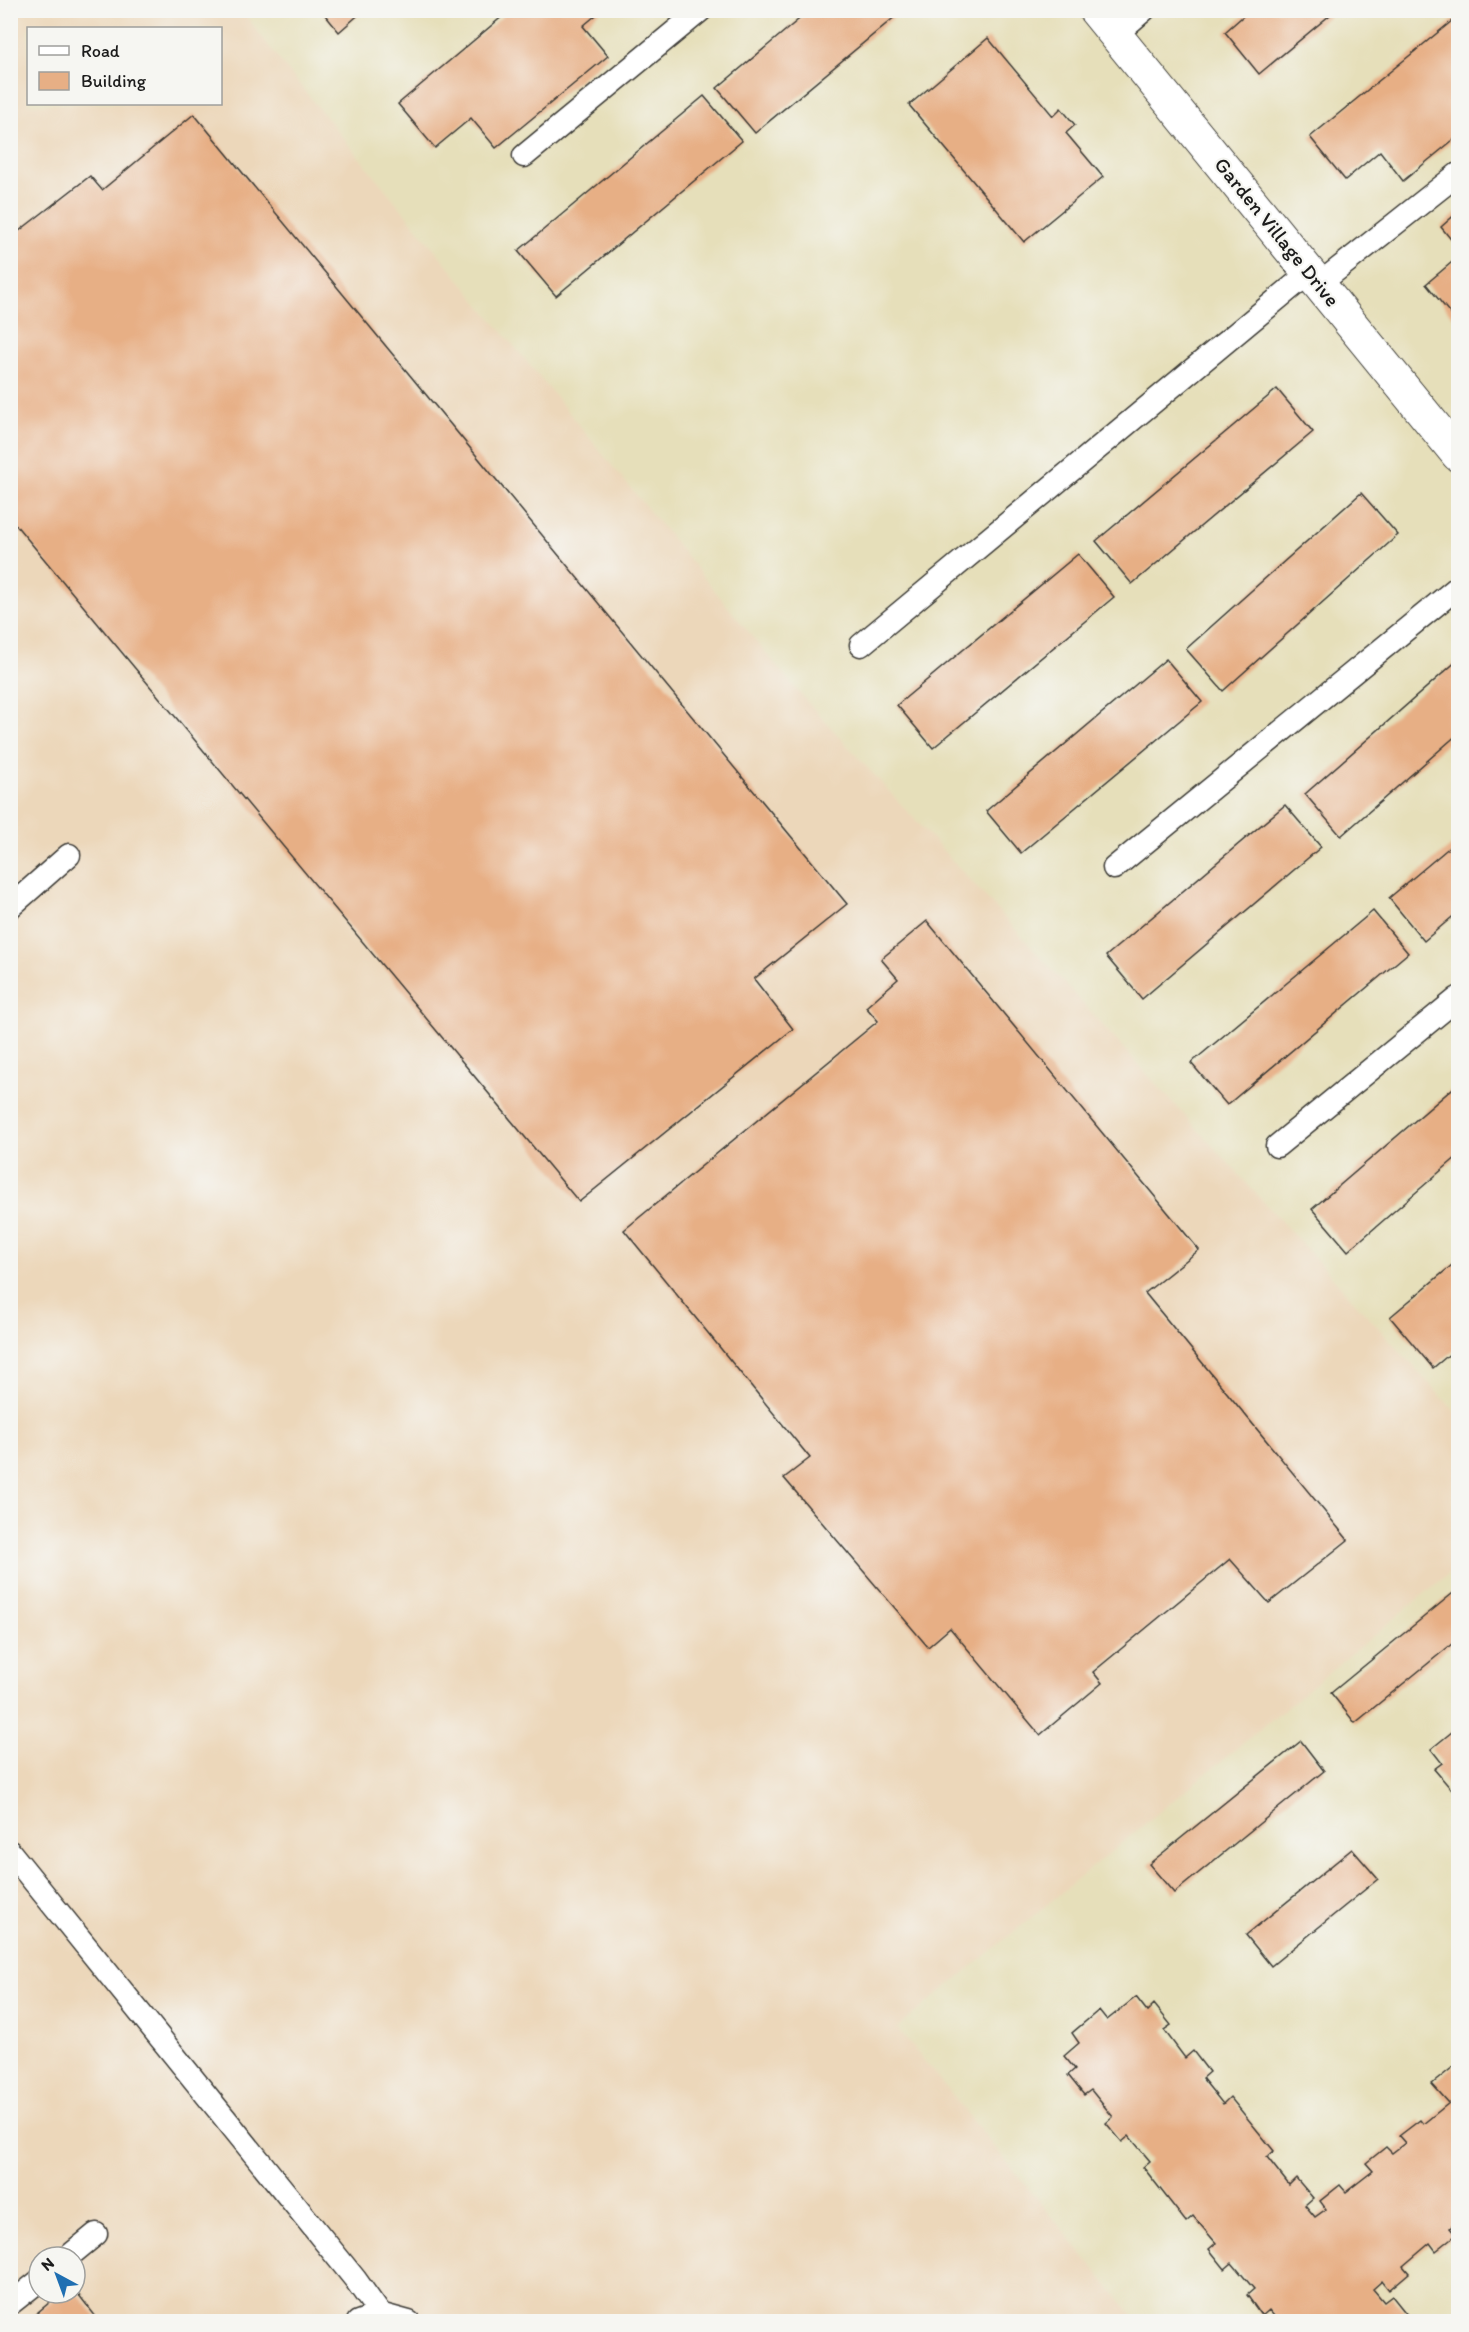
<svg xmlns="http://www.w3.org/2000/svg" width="1469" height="2332" font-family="Itim,sans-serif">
<rect width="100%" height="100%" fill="#f6f6f2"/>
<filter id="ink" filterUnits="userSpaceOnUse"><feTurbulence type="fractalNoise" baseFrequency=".0167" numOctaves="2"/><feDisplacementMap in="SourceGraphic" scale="12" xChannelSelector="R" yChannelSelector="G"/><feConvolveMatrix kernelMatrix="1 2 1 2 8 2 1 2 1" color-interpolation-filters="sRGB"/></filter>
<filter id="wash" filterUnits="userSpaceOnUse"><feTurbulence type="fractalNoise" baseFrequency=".008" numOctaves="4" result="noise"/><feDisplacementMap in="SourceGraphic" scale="24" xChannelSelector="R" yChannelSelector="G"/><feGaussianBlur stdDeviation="1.35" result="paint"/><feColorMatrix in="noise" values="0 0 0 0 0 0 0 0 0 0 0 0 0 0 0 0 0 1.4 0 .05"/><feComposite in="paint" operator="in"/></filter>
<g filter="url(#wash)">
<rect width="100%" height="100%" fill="#e6dfba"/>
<!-- built -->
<path fill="#ecd7ba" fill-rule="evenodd" d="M11,11H242L285,67L793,686L1458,1415V1566L897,2028L1137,2321L11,2322ZM28,28H220V104H28ZM39,2257H75V2293H39Z"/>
<g id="blocks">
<!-- building -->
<g fill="#e7af85">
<polygon points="321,10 364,10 339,32"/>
<polygon points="510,10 602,10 583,26 608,56 496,148 471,118 435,148 398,104"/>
<polygon points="810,10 903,10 755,133 717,88"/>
<polygon points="1250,10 1336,10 1259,74 1225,32"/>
<polygon points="1458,16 1458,136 1403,181 1380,151 1345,180 1310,137"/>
<polygon points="988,38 1053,116 1061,108 1075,125 1066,133 1103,177 1024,242 909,105"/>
<polygon points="704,96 742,141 556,296 518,251"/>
<polygon points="194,114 847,904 754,979 793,1029 579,1202 10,518 10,238 90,176 102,190"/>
<polygon points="1458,212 1458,248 1441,227"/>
<polygon points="1458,257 1458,323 1426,284"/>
<polygon points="1277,389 1313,432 1132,584 1096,541"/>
<polygon points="1361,493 1398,535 1223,691 1186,649"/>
<polygon points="1078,554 1114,597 933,748 897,705"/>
<polygon points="1166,659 1202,702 1021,853 986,811"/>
<polygon points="1458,660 1458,734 1341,836 1305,794"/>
<polygon points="1285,805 1321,847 1142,999 1106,956"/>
<polygon points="1458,840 1458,912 1424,941 1389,898"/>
<polygon points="1373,911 1408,953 1227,1105 1191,1063"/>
<polygon points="927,921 1199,1250 1145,1293 1348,1540 1269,1603 1230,1559 1093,1672 1102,1683 1040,1735 950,1628 928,1647 784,1478 810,1458 624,1230 878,1021 866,1007 898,979 881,959"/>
<polygon points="1458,1084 1458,1156 1348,1251 1312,1209"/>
<polygon points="1458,1260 1458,1347 1433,1368 1390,1317"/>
<polygon points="1458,1589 1458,1639 1355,1723 1331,1693"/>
<polygon points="1458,1727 1458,1783 1451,1789 1434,1769 1442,1763 1431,1749"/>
<polygon points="1301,1741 1324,1771 1174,1893 1149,1864"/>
<polygon points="1352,1849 1378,1879 1271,1966 1246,1935"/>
<polygon points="1136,1997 1147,2011 1154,2004 1171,2025 1164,2030 1185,2058 1193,2051 1209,2072 1202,2078 1223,2104 1230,2097 1274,2151 1267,2157 1289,2185 1296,2178 1313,2198 1305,2205 1315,2217 1326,2209 1320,2201 1340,2185 1346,2192 1373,2171 1366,2163 1386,2147 1392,2153 1405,2143 1399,2136 1420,2120 1423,2124 1449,2103 1432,2084 1458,2063 1458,2220 1450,2228 1456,2235 1436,2251 1430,2243 1403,2266 1409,2273 1389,2290 1382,2281 1373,2289 1384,2302 1392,2296 1408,2316 1401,2322 1269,2322 1274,2316 1269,2310 1262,2316 1247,2295 1254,2289 1232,2263 1225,2269 1209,2249 1216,2243 1193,2216 1186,2222 1143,2167 1150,2161 1129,2136 1122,2142 1106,2123 1113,2117 1091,2090 1084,2095 1068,2075 1075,2069 1064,2056 1079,2043 1072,2033 1099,2010 1107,2020"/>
<polygon points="75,2290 100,2322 26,2322 61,2293 75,2293"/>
</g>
</g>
</g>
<g filter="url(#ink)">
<use href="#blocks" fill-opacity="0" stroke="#3a3934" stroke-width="1.5"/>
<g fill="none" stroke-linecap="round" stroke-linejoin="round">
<!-- service casing -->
<g stroke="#3a3934" stroke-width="25">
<g id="service">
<polyline points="1115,35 1144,10"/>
<polyline points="524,156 701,10"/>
<polyline points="1319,284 1458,174"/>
<polyline points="861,645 1310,272"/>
<polyline points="1114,868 1458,587"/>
<polyline points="10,907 69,855"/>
<polyline points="1277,1146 1458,998"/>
<polyline points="10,1852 355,2279 380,2314 409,2322"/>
<polyline points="68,2257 96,2234"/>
<polyline points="10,2304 39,2281"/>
<polyline points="358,2322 380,2314"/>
</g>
</g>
<!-- minor casing -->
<g stroke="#3a3934" stroke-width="35">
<polyline id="minor" points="1095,10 1458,455"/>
</g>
<!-- service -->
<use href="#service" stroke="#fff" stroke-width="22"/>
<!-- minor -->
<use href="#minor" stroke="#fff" stroke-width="33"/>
</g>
</g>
<g text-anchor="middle" stroke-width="4.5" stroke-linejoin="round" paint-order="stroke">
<!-- street labels -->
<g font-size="21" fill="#1c1c1c" stroke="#f6f6f2">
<text transform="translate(1277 232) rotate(51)" y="7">Garden Village Drive</text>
</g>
</g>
<!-- margin -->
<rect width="1469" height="2332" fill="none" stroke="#f6f6f2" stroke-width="36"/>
<!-- legend -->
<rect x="27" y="27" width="195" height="78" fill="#f6f6f2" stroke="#9f9f9c" stroke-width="1.5"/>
<rect x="39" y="46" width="30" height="9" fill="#ffffff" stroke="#9f9f9c" stroke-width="1.5"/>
<text x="81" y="57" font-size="18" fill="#1c1c1c">Road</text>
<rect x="39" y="72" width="30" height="18" fill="#e7af85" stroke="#9f9f9c" stroke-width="1.5"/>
<text x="81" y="87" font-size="18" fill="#1c1c1c">Building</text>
<!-- north arrow -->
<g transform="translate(57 2275) rotate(319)"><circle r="28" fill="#f6f6f2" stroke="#9f9f9c" stroke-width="1.5"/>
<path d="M0-4.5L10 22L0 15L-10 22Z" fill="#1f6fb2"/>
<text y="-9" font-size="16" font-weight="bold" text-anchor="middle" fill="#1c1c1c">N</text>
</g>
</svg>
